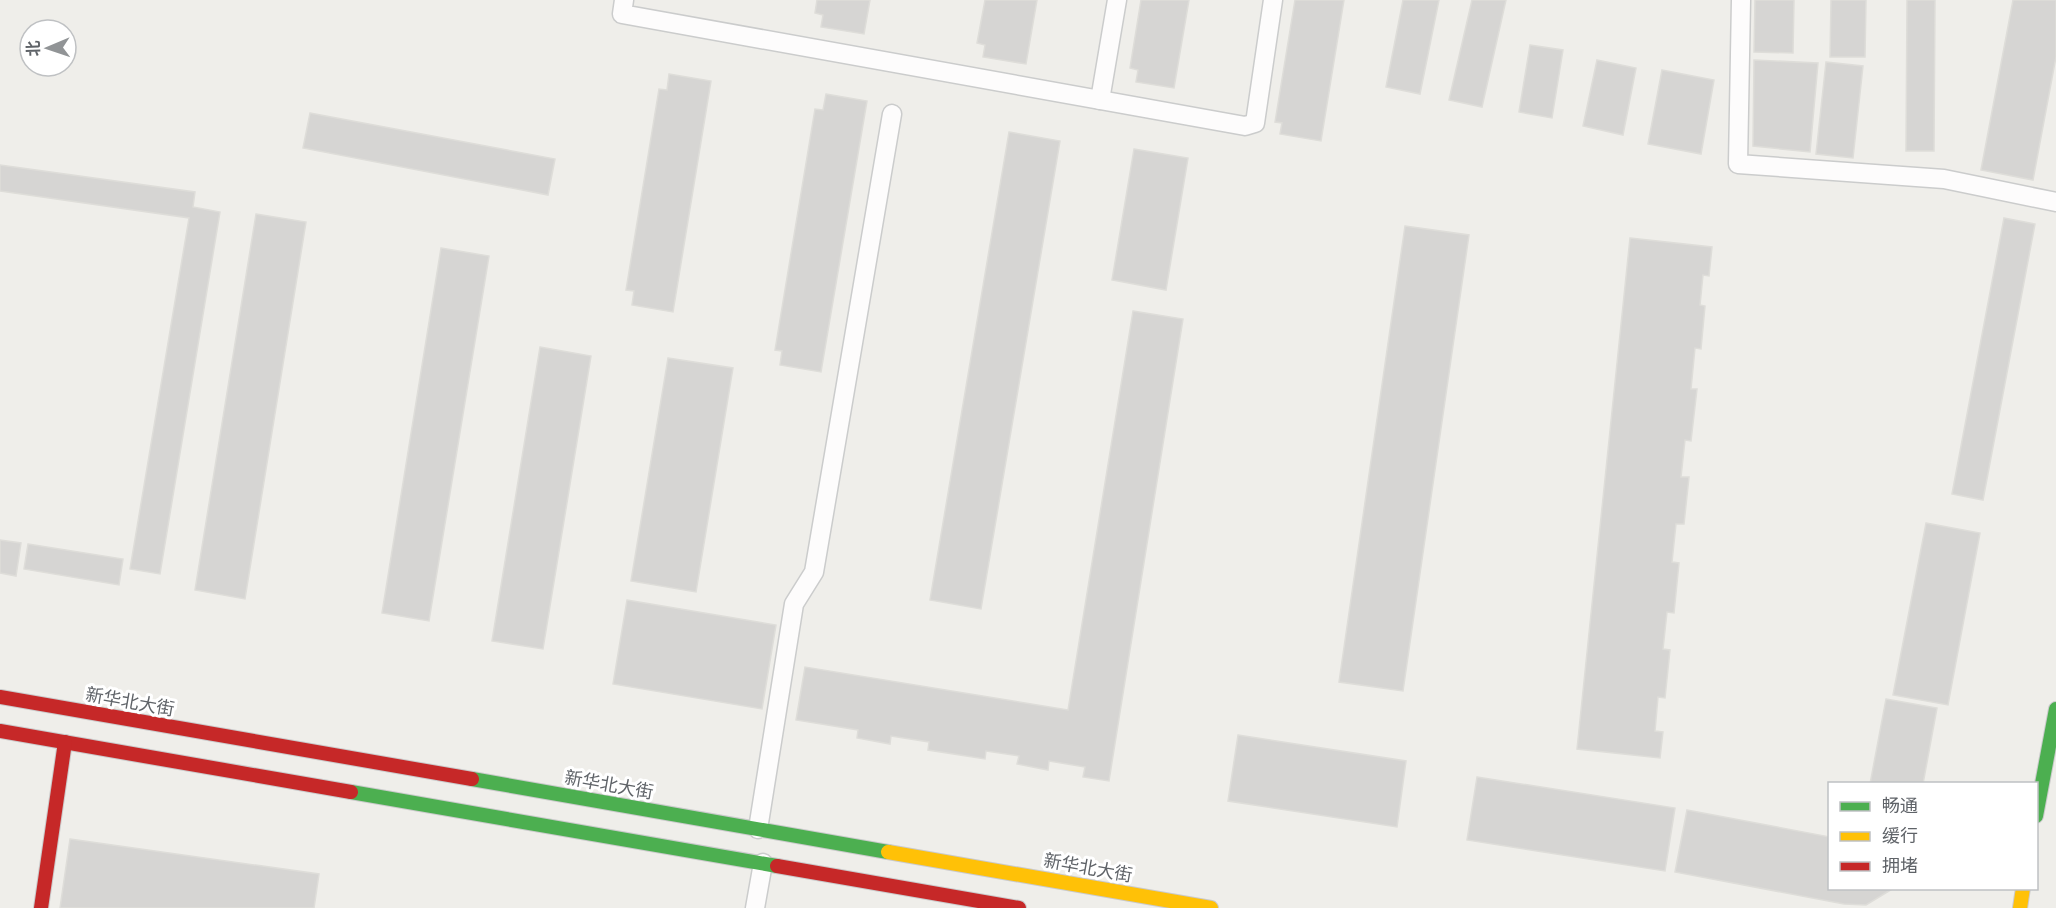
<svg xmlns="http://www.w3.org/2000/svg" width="2056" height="908" font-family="Karla,'Noto Sans SC',sans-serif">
<rect width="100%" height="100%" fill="#efeeea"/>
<!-- building -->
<g fill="#d6d5d3" stroke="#deddd9" stroke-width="1.5">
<polygon points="817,0 870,0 864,34 821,27 823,15 815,13"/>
<polygon points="985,0 1037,0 1026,64 983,57 985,45 977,43"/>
<polygon points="1141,0 1189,0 1174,88 1136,82 1138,70 1130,68"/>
<polygon points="1295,0 1344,0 1321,141 1280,134 1282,123 1275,122"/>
<polygon points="1403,0 1439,0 1420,94 1386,87"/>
<polygon points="1472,0 1506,0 1482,107 1449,100"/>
<polygon points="1755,0 1794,0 1793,53 1754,52"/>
<polygon points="1831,0 1866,0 1865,57 1830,57"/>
<polygon points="1907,0 1935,0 1934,151 1906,151"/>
<polygon points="2013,0 2056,0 2056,57 2033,180 1981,170"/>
<polygon points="1530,45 1563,50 1552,118 1519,112"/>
<polygon points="1597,60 1636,68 1623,135 1583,126"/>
<polygon points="1754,60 1818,63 1810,152 1753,146"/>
<polygon points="1826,62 1863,66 1853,158 1816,154"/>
<polygon points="1662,70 1714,80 1701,154 1648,144"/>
<polygon points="669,74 711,81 673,312 632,305 634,291 626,290 659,89 667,90"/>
<polygon points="826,94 867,101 821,372 780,365 782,351 775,350 815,109 823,110"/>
<polygon points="310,113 555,159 548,195 303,148"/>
<polygon points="1009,132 1060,141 981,609 930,600"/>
<polygon points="1134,149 1188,158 1166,290 1112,280"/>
<polygon points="0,165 195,192 193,207 220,212 160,574 130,569 189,218 0,191"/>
<polygon points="256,214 306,222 245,599 195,590"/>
<polygon points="2004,218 2035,224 1983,500 1952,494"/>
<polygon points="1405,226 1469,235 1403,691 1339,682"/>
<polygon points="1630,238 1712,247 1709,276 1703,275 1700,305 1705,306 1701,349 1695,348 1691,389 1697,389 1691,441 1685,440 1681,477 1689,477 1684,524 1676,524 1672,562 1679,563 1674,613 1667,612 1663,649 1670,650 1665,698 1658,697 1655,731 1663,732 1660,758 1577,749"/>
<polygon points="441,248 489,256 429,621 382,613"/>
<polygon points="1133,311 1183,319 1109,781 1083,777 1085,767 1049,761 1048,770 1017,764 1019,756 986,751 985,759 928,750 929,742 891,736 890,744 857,738 858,730 796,720 805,667 1068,710"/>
<polygon points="540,347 591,356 543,649 492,641"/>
<polygon points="668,358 733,368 696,592 631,581"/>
<polygon points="1926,523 1980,533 1948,705 1893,695"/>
<polygon points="0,540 21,543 16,576 0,573"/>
<polygon points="28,544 123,559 119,585 24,569"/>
<polygon points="627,600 776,625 762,709 613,684"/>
<polygon points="1886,699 1937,708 1923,784 1870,784"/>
<polygon points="1238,735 1406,761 1397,827 1228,801"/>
<polygon points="1477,777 1675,808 1665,871 1467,840"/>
<polygon points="1687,810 1830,837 1830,888 1894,888 1866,905 1844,904 1675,872"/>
<polygon points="70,839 319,874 314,908 60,908"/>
</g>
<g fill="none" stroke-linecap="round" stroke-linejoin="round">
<!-- lane casing -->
<g stroke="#cbcccc" stroke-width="21">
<g id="lane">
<polyline points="624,0 622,14 1245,126 1255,123 1273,0"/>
<polyline points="1741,0 1738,164 1944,179 2056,202"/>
<polyline points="1100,100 1117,0"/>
<polyline points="758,829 794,604 814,572 892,114"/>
<polyline points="755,908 763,863"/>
</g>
</g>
<!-- fast casing -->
<g stroke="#cacacb" stroke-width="16">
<g id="fast">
<polyline points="472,779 888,852"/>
<polyline points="351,792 777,866"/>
<polyline points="2036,816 2056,709"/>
</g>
</g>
<!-- slow casing -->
<g stroke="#cacacb" stroke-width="16">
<g id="slow">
<polyline points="888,852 1211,908"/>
<polyline points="2020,908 2023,888"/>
</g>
</g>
<!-- jam casing -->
<g stroke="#cacacb" stroke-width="16">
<g id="jam">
<polyline points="0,697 472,779"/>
<polyline points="0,731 351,792"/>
<polyline points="777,866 1019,908"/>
<polyline points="41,908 65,742"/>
</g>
</g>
<!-- lane -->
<use href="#lane" stroke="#fdfcfc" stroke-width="18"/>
<!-- fast -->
<use href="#fast" stroke="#4caf50" stroke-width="14"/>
<!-- slow -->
<use href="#slow" stroke="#ffc107" stroke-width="14"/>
<!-- jam -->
<use href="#jam" stroke="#c62828" stroke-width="14"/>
</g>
<g text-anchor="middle" stroke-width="6" stroke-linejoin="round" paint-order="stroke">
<!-- street labels -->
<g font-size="18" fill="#5f6368" stroke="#fff">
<text transform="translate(130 702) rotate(10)" y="6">新华北大街</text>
<text transform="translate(609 785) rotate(10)" y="6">新华北大街</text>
<text transform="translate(1088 868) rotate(10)" y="6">新华北大街</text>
</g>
</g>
<!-- legend -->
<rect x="1828" y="782" width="210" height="108" fill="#ffffff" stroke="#bfc1c3" stroke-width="1.5"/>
<rect x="1840" y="802" width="30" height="9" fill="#4caf50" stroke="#bfc1c3" stroke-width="1.5"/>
<text x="1882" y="812" font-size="18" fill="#5f6368">畅通</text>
<rect x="1840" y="832" width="30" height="9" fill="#ffc107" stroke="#bfc1c3" stroke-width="1.5"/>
<text x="1882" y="842" font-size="18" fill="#5f6368">缓行</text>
<rect x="1840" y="862" width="30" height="9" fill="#c62828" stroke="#bfc1c3" stroke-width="1.5"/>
<text x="1882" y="872" font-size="18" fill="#5f6368">拥堵</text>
<!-- north arrow -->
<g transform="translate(48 48) rotate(268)"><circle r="28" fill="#ffffff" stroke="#bfc1c3" stroke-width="1.5"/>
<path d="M0-4.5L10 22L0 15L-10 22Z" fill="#919496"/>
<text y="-9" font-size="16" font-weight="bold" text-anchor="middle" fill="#5f6368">北</text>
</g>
</svg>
